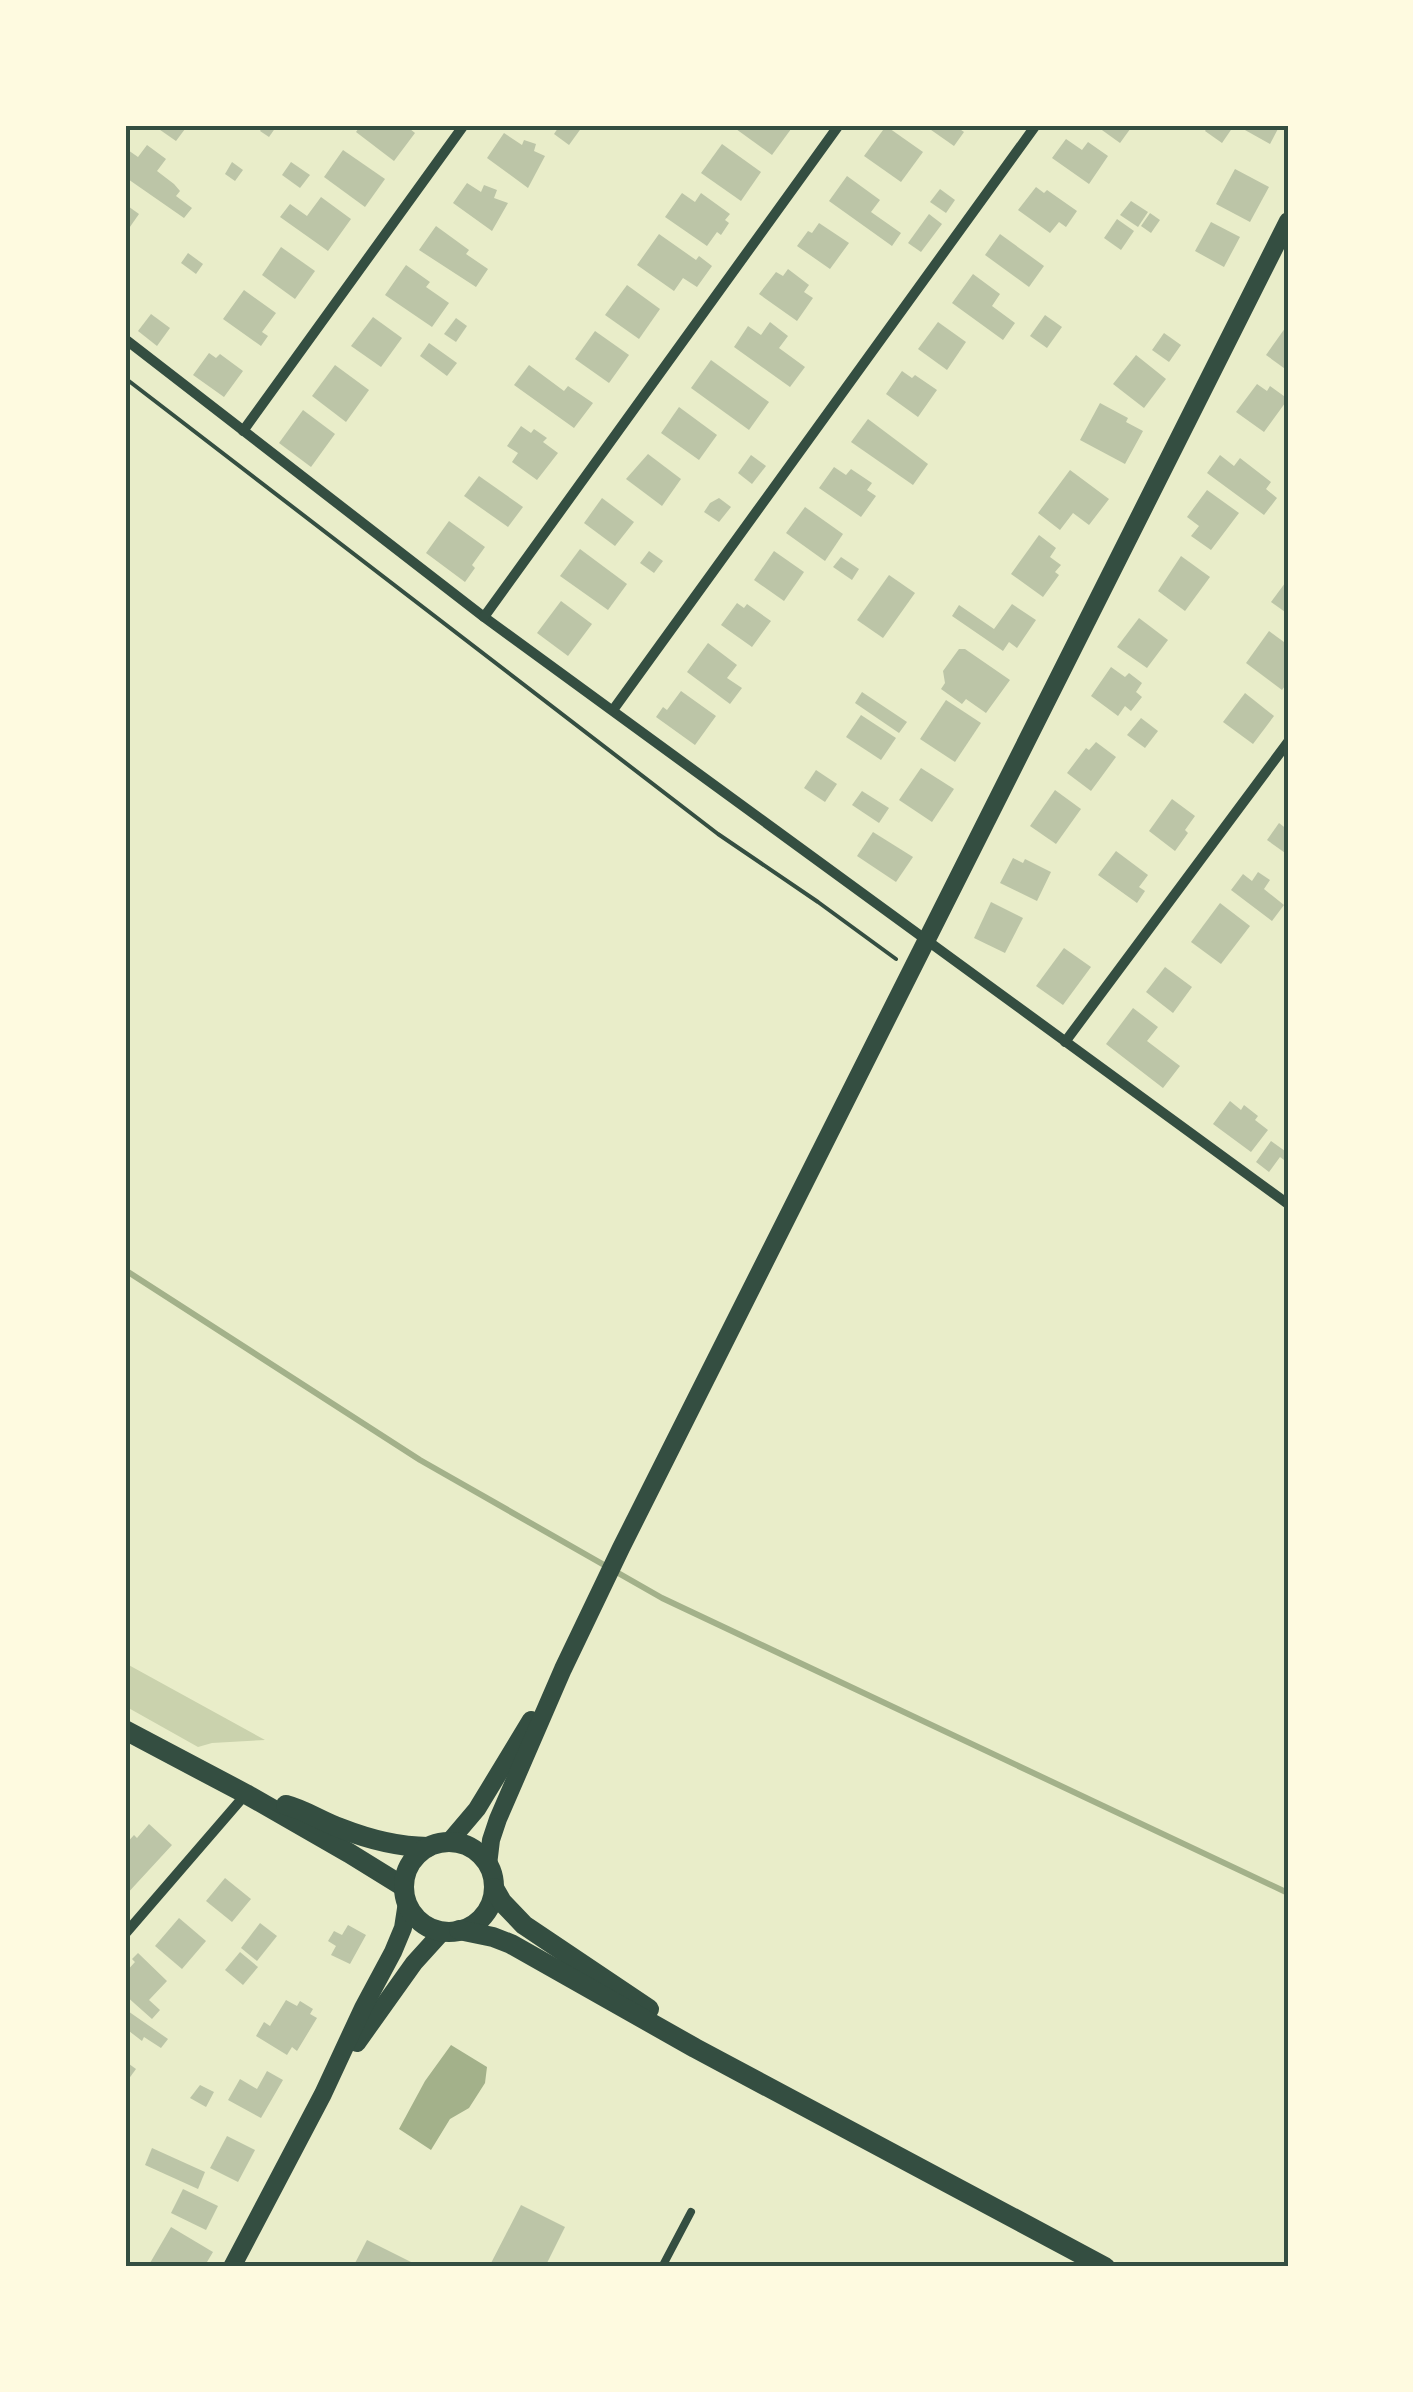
<svg xmlns="http://www.w3.org/2000/svg" width="1413" height="2392" font-family="'Nunito Sans',sans-serif">
<rect width="100%" height="100%" fill="#e9edc9"/>
<!-- green -->
<polygon fill="#cad2ad" points="125,1663 265,1740 212,1743 198,1747 125,1706"/>
<!-- water -->
<polygon fill="#a3b18a" points="451,2045 487,2067 485,2083 469,2108 450,2119 431,2150 399,2129 425,2081"/>
<g fill="none" stroke-linecap="round" stroke-linejoin="round">
<!-- stream -->
<polyline stroke="#a3b18a" stroke-width="6" points="125,1270 420,1460 662,1598 1288,1893"/>
</g>
<!-- building -->
<g fill="#bcc5a7">
<polygon points="153,125 188,125 176,141"/>
<polygon points="264,125 276,127 269,137 260,131"/>
<polygon points="361,125 405,125 415,133 394,161 356,132"/>
<polygon points="560,125 582,127 569,145 554,134"/>
<polygon points="740,125 794,125 772,155 736,129"/>
<polygon points="924,125 954,125 964,132 954,146"/>
<polygon points="1095,125 1133,125 1120,143"/>
<polygon points="1209,125 1230,125 1233,127 1222,143 1205,131"/>
<polygon points="1236,125 1280,125 1270,144"/>
<polygon points="886,126 923,152 901,182 864,156"/>
<polygon points="504,133 522,145 524,140 536,144 534,151 545,156 528,188 487,158"/>
<polygon points="1066,139 1082,150 1088,142 1108,156 1089,184 1052,158"/>
<polygon points="722,144 761,172 741,201 701,173"/>
<polygon points="147,145 166,159 157,171 174,184 180,191 176,196 192,208 184,218 125,177 125,148 138,157"/>
<polygon points="343,150 385,179 365,207 324,177"/>
<polygon points="232,162 243,170 235,181 225,174"/>
<polygon points="291,162 310,175 300,188 282,175"/>
<polygon points="1235,169 1269,187 1250,222 1216,204"/>
<polygon points="847,176 880,200 871,212 901,233 892,246 829,201"/>
<polygon points="467,183 481,192 484,185 497,190 494,198 508,203 492,231 453,203"/>
<polygon points="1036,187 1044,193 1047,190 1077,211 1066,227 1059,222 1050,233 1018,210"/>
<polygon points="940,189 955,200 946,213 930,202"/>
<polygon points="682,193 695,202 701,193 730,214 725,220 729,223 721,235 717,232 707,246 665,217"/>
<polygon points="321,197 351,219 328,251 280,217 290,204 307,216"/>
<polygon points="1131,201 1148,212 1138,227 1120,215"/>
<polygon points="125,204 139,214 125,234"/>
<polygon points="1150,213 1160,220 1151,233 1141,226"/>
<polygon points="929,214 942,224 921,252 908,243"/>
<polygon points="1117,219 1134,231 1121,250 1104,238"/>
<polygon points="1211,222 1240,237 1224,267 1195,251"/>
<polygon points="819,223 849,243 830,269 797,246 808,231 812,233"/>
<polygon points="436,226 469,250 466,254 488,269 476,287 419,250"/>
<polygon points="659,234 696,260 699,256 712,266 697,287 683,278 674,291 637,265"/>
<polygon points="1000,234 1044,266 1029,287 985,255"/>
<polygon points="281,247 315,271 295,299 262,275"/>
<polygon points="188,253 203,264 196,274 181,263"/>
<polygon points="406,265 430,282 426,287 449,303 432,327 385,295"/>
<polygon points="788,269 809,285 804,292 813,298 797,321 759,294 776,272 783,276"/>
<polygon points="973,274 1000,294 992,306 1015,323 1003,340 952,303"/>
<polygon points="627,285 660,309 639,339 605,315"/>
<polygon points="244,290 276,313 262,332 268,336 261,346 223,319"/>
<polygon points="151,314 170,328 157,346 138,331"/>
<polygon points="1045,315 1062,327 1047,348 1030,336"/>
<polygon points="373,317 402,338 381,367 351,346"/>
<polygon points="456,318 467,326 456,342 444,334"/>
<polygon points="770,322 788,336 779,348 805,367 790,387 734,347 748,326 761,335"/>
<polygon points="938,322 966,342 947,370 918,349"/>
<polygon points="1288,324 1288,371 1266,355"/>
<polygon points="595,331 629,355 609,383 575,359"/>
<polygon points="1164,333 1181,345 1169,362 1152,350"/>
<polygon points="429,343 457,363 447,376 420,356"/>
<polygon points="209,353 216,358 220,354 243,371 224,397 193,375"/>
<polygon points="1136,355 1166,379 1144,408 1113,384"/>
<polygon points="711,360 769,402 749,430 691,388"/>
<polygon points="335,365 369,390 346,422 312,396"/>
<polygon points="529,365 564,391 568,386 593,403 574,428 514,385"/>
<polygon points="902,371 912,378 915,375 937,390 918,417 886,394"/>
<polygon points="1257,384 1267,391 1270,386 1288,399 1264,432 1236,412"/>
<polygon points="1100,403 1128,418 1126,422 1143,431 1125,464 1080,440"/>
<polygon points="679,407 717,435 699,460 661,433"/>
<polygon points="303,410 335,434 311,467 279,443"/>
<polygon points="868,419 928,464 913,485 851,442"/>
<polygon points="521,426 531,433 534,429 547,438 543,442 558,453 537,480 512,462 518,453 507,446"/>
<polygon points="648,454 681,479 662,506 626,479"/>
<polygon points="751,455 766,466 752,484 738,473"/>
<polygon points="1220,455 1234,466 1240,458 1271,482 1266,489 1277,498 1264,515 1207,473"/>
<polygon points="834,467 846,475 851,469 872,483 867,490 876,496 861,517 819,488"/>
<polygon points="1070,470 1109,499 1089,525 1073,513 1060,530 1038,513"/>
<polygon points="479,476 523,507 508,527 464,496"/>
<polygon points="1207,490 1239,513 1211,550 1191,536 1199,526 1187,517"/>
<polygon points="602,498 634,522 615,546 584,523"/>
<polygon points="719,498 731,507 719,522 704,512 710,503"/>
<polygon points="805,507 843,534 825,561 786,533"/>
<polygon points="449,521 485,547 472,565 475,568 465,582 426,553"/>
<polygon points="1039,535 1056,548 1050,557 1061,565 1055,572 1059,575 1043,597 1011,574"/>
<polygon points="580,549 627,584 608,610 560,576"/>
<polygon points="649,551 663,561 654,573 640,563"/>
<polygon points="774,551 804,572 784,601 754,580"/>
<polygon points="1181,556 1210,577 1185,611 1158,591"/>
<polygon points="841,557 859,569 852,580 833,567"/>
<polygon points="889,575 915,593 883,638 857,620"/>
<polygon points="1288,579 1288,614 1271,602"/>
<polygon points="561,601 592,624 568,656 537,633"/>
<polygon points="737,603 744,608 747,604 771,621 752,647 721,625"/>
<polygon points="1012,604 1036,620 1017,648 1009,642 1003,651 952,616 959,605 994,629"/>
<polygon points="1139,618 1168,640 1147,668 1117,647"/>
<polygon points="1269,631 1288,645 1288,682 1282,690 1246,663"/>
<polygon points="708,643 737,665 727,678 742,688 730,704 687,672"/>
<polygon points="959,649 965,649 1010,680 986,713 966,699 962,704 941,689 945,683 943,671"/>
<polygon points="1111,667 1125,677 1129,673 1142,683 1136,692 1142,697 1131,711 1125,706 1118,716 1091,696"/>
<polygon points="681,691 716,716 695,745 656,717 663,707 667,710"/>
<polygon points="862,692 907,722 899,733 855,703"/>
<polygon points="1245,693 1274,716 1253,744 1223,722"/>
<polygon points="946,700 981,723 955,762 920,739"/>
<polygon points="861,715 896,738 881,760 846,737"/>
<polygon points="1141,718 1158,731 1145,748 1127,735"/>
<polygon points="1096,742 1116,757 1091,791 1067,773 1086,748 1089,750"/>
<polygon points="921,768 954,789 932,822 899,800"/>
<polygon points="816,770 837,784 825,802 804,788"/>
<polygon points="1055,790 1081,809 1056,844 1030,826"/>
<polygon points="862,791 889,808 879,823 852,805"/>
<polygon points="1172,799 1195,816 1185,830 1188,833 1175,851 1149,831"/>
<polygon points="1279,823 1288,830 1288,855 1267,840"/>
<polygon points="873,832 913,857 896,882 857,856"/>
<polygon points="1116,851 1148,875 1139,887 1145,891 1137,903 1098,875"/>
<polygon points="1013,858 1023,863 1025,859 1051,872 1037,901 1000,883"/>
<polygon points="1258,872 1270,880 1264,889 1284,905 1272,921 1231,890 1243,874 1252,881"/>
<polygon points="991,902 1023,918 1005,953 974,938"/>
<polygon points="1220,903 1250,926 1221,964 1191,942"/>
<polygon points="1064,948 1091,967 1063,1005 1036,986"/>
<polygon points="1165,967 1192,987 1173,1013 1146,992"/>
<polygon points="1133,1008 1158,1027 1147,1041 1180,1066 1163,1088 1106,1044"/>
<polygon points="1230,1101 1241,1110 1244,1105 1258,1116 1255,1120 1268,1130 1251,1152 1213,1124"/>
<polygon points="1271,1141 1285,1151 1288,1147 1288,1163 1280,1157 1269,1172 1256,1162"/>
<polygon points="149,1824 172,1845 125,1896 125,1863 128,1860 125,1857 125,1845 134,1835 137,1838"/>
<polygon points="225,1878 251,1899 232,1922 206,1901"/>
<polygon points="179,1918 206,1941 182,1969 155,1946"/>
<polygon points="260,1923 277,1936 257,1961 241,1948"/>
<polygon points="348,1925 366,1935 350,1964 331,1955 336,1946 328,1941 334,1931 342,1935"/>
<polygon points="240,1952 258,1967 243,1985 225,1970"/>
<polygon points="138,1953 167,1981 149,2000 160,2010 152,2019 125,1995 125,1973 135,1962 132,1959"/>
<polygon points="286,2000 297,2006 300,2001 313,2009 310,2014 317,2018 297,2051 292,2047 287,2055 256,2036 264,2022 270,2026"/>
<polygon points="125,2009 168,2039 161,2048 144,2037 142,2041 129,2031 125,2035"/>
<polygon points="125,2061 136,2069 125,2084"/>
<polygon points="267,2071 283,2080 261,2118 228,2100 240,2079 257,2089"/>
<polygon points="200,2085 214,2092 206,2107 190,2098"/>
<polygon points="227,2136 255,2150 238,2182 210,2168"/>
<polygon points="152,2148 205,2172 198,2189 145,2165"/>
<polygon points="183,2189 218,2206 206,2230 171,2213"/>
<polygon points="521,2205 565,2227 545,2267 489,2267"/>
<polygon points="171,2227 213,2252 204,2267 157,2267 150,2263"/>
<polygon points="367,2240 415,2264 414,2267 353,2267"/>
</g>
<g fill="none" stroke-linecap="round" stroke-linejoin="round">
<!-- path -->
<polyline stroke="#344e41" stroke-width="4" points="125,378 718,834 818,902 896,959"/>
<!-- service -->
<polyline stroke="#344e41" stroke-width="8" points="662,2267 691,2212"/>
<!-- minor -->
<g stroke="#344e41" stroke-width="10">
<polyline points="125,339 484,617 1288,1204"/>
<polyline points="243,431 464,125"/>
<polyline points="484,617 839,125"/>
<polyline points="613,710 1036,125"/>
<polyline points="1065,1042 1288,742"/>
<polyline points="125,1934 245,1795"/>
</g>
<!-- tertiary -->
<g stroke="#344e41" stroke-width="18">
<polyline points="449,1842 477,1809 531,1720"/>
<polyline points="488,1865 491,1840 498,1819 563,1669 621,1548 1288,221"/>
<polyline points="357,2043 414,1963 443,1931"/>
<polyline points="232,2267 323,2094 363,2008 393,1952 403,1928 407,1902"/>
</g>
<!-- secondary -->
<g stroke="#344e41" stroke-width="20">
<polyline points="125,1730 246,1794 349,1853 404,1887"/>
<path d="M286,1805C305,1810 321,1821 340,1828C368,1839 397,1847 428,1847"/>
<circle cx="449" cy="1887" r="45"/>
<polyline points="494,1888 502,1902 524,1925 649,2009"/>
<polyline points="459,1930 493,1937 511,1944 695,2048 1105,2267"/>
</g>
</g>
<!-- border -->
<rect width="1413" height="2392" fill="none" stroke="#fefae0" stroke-width="255"/>
<rect x="128" y="128" width="1158" height="2136" fill="none" stroke="#344e41" stroke-width="4"/>
</svg>
